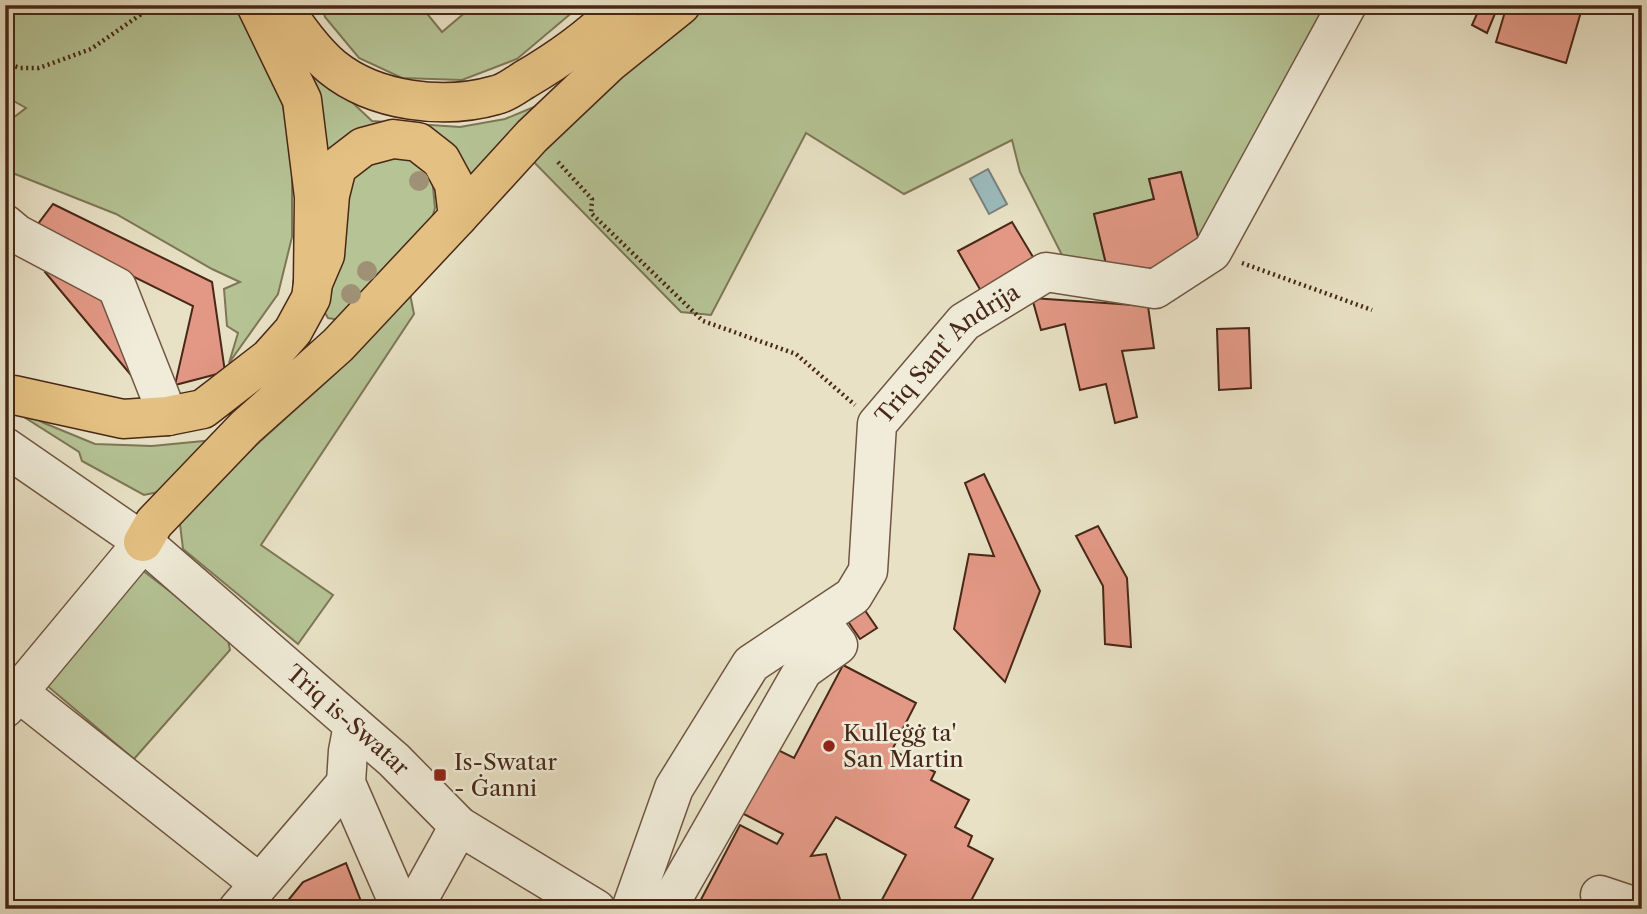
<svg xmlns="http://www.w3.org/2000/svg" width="1647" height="914" font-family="'Libre Caslon Text',serif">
<rect width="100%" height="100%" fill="#e8e1c5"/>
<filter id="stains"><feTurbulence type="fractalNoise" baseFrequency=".00286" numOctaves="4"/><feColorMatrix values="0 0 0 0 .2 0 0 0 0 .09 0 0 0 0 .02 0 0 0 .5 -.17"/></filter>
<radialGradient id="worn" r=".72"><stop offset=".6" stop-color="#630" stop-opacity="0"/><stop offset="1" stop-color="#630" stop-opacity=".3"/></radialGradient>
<!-- green -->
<g fill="#b5c395" stroke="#7e7656" stroke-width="2">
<polygon points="5,5 242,5 277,77 292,150 292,237 278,294 229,363 238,333 227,326 224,289 240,282 212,269 116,214 5,170 5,124 26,108 5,96"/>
<polygon points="322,5 420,5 442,32 474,5 581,5 517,59 462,80 402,78 359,58 325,17"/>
<polygon points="694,5 1337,5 1203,256 1181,172 1149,179 1154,199 1094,214 1107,268 1063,257 1020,172 1012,140 904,194 806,133 711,315 681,312 526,154"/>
<polygon points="276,11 317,69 372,121 460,127 505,119 534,107 561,89 468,192 437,143 323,178"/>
<polygon points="406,153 432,177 435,208 429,228 340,320 328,318 320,304 353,170"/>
<polygon points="410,294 414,314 261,545 333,595 298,644 183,549 180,524 194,501 337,372"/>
<polygon points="5,402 44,423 95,444 152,446 214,440 168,490 144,495 82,461 79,452 5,405"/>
<polygon points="142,570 227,635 230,650 134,759 45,684"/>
</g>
<!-- water -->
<polygon fill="#9bbbbe" stroke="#7a807b" stroke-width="2" points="988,169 1007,204 989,214 970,179"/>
<!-- building -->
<g fill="#e29885" stroke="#482817" stroke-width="2">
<polygon points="1481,5 1504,5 1501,13 1496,11 1487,33 1472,25"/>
<polygon points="1507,5 1583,5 1566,63 1496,42"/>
<polygon points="1181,172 1203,256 1184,269 1107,268 1094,214 1154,199 1149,179"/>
<polygon points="53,204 212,282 225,372 175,385 193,306 35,228"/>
<polygon points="1012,222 1036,262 985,298 958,251"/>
<polygon points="53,264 107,299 151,399 45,272"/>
<polygon points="1032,298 1148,306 1154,348 1122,351 1137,417 1115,423 1106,384 1080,390 1065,324 1041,330"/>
<polygon points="1249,328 1251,388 1219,390 1217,329"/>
<polygon points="984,474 1040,591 1005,682 954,629 969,554 994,556 965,483"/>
<polygon points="1098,526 1127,578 1131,647 1105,644 1103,586 1076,536"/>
<polygon points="864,609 877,628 860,639 847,620"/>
<polygon points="843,665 916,703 892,750 935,772 931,780 969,800 955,827 972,836 968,846 993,859 972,899 977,906 976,909 877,909 906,855 836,817 811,856 826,854 843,909 696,909 740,825 777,844 783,834 740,812 774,748 794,758"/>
<polygon points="346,863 364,909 281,909 303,882"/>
</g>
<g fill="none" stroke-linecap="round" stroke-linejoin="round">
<!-- minor casing -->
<g stroke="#705642" stroke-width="41">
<g id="minor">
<polyline points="5,224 17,234 117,287 168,416"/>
<path id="s1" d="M5,447L143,542L394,760L459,826L596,909"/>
<polyline points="18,692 259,883"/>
<polyline points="5,708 143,542"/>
<polyline points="353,725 348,751 346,783 401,909"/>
<polyline points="1600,895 1633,906 1633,909"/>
<polyline points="238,909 346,783"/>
<polyline points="413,909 459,826"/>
<path id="s2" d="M631,909L674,788L751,664L853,596L868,571L877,424L964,322L1046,272L1155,289L1212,252L1347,5"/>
<polyline points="670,909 669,905 803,670 838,645 819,619"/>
</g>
</g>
<!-- major casing -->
<g stroke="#482817" stroke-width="41">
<polyline id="major" points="14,395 123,419 168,416 203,409 269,358 293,331 311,298 313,283 325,255 330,195 337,167 363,147 393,139 418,142 441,160 454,184 458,217 338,345 246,427 154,523 143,542"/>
</g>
<!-- highway casing -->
<g stroke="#482817" stroke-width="41">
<g id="highway">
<polyline points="256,5 302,100 314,197 313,283"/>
<path d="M281,5C296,26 313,51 332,67C375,102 444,110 496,95C506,93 516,85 524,80C560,59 594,35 622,5"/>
<polyline points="458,217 532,136 609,63 681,5"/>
</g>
</g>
<!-- path -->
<g stroke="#482817" stroke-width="4.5" stroke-dasharray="2 3.5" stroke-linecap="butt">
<polyline points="5,63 20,68 39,68 91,49 140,15 149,5"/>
<polyline points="558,162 592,199 591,213 703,321 796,354 855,405"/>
<polyline points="1242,263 1372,310"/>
</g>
<!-- minor -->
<use href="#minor" stroke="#f0ecd9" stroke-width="38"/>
<!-- major -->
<use href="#major" stroke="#e4c082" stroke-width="38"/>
<!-- highway -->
<use href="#highway" stroke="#e4c082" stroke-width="38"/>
</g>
<!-- trees -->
<g fill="#9f9176">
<circle cx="419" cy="181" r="10"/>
<circle cx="367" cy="271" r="10"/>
<circle cx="351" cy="294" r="10"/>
</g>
<!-- markers -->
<g fill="#8f2418" stroke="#f0ecd9" stroke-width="2.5">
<circle cx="829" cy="746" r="7"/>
<rect x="433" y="768" width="14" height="14" rx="3.5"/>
</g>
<g text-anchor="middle" stroke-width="5" stroke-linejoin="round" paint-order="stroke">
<!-- street labels -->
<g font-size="23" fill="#482817" stroke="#f0ecd9">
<text dy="8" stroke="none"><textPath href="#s2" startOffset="674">Triq Sant' Andrija</textPath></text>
<text dy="8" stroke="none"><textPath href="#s1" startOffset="439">Triq is-Swatar</textPath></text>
</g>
<!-- poi labels -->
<g font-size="23" fill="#482817" stroke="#f0ecd9" text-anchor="start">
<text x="843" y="741">Kulleġġ ta'<tspan x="843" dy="26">San Martin</tspan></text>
<text x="454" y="770">Is-Swatar<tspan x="454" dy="26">- Ġanni</tspan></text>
</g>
</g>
<!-- margin -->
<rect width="1647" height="914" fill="none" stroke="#e8e1c5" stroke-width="28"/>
<rect x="7" y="7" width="1633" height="900" fill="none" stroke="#482817" stroke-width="3.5"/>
<rect x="14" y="14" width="1619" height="886" fill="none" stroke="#482817" stroke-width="2"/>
<rect width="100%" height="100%" filter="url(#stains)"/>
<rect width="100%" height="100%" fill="url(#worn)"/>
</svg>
